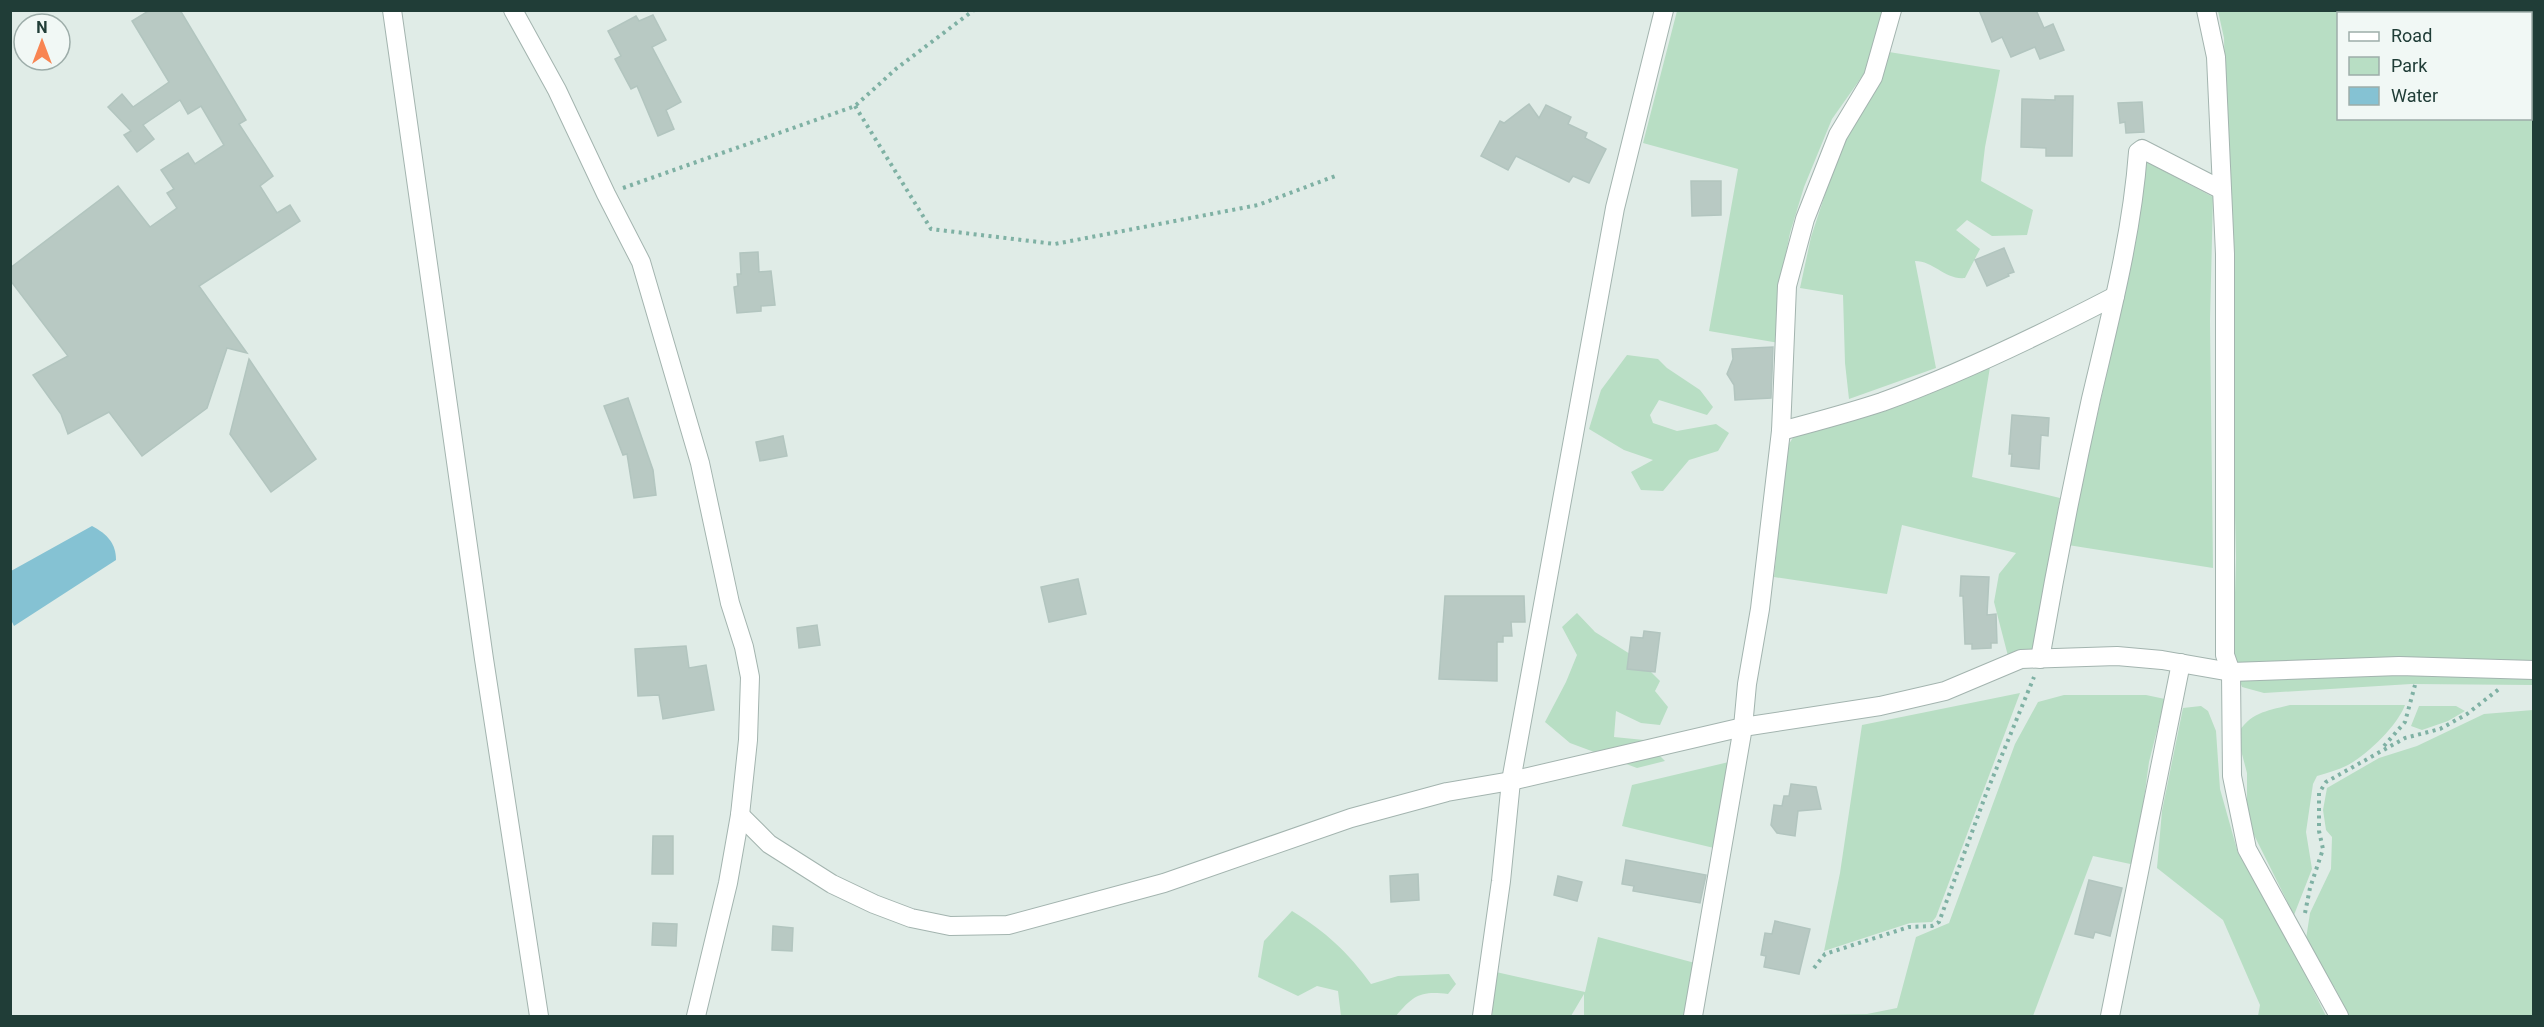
<svg xmlns="http://www.w3.org/2000/svg" width="2544" height="1027" font-family="Roboto,sans-serif">
<rect width="100%" height="100%" fill="#e0ece7"/>
<!-- green -->
<g fill="#b8dec4" fill-rule="evenodd">
<polygon points="1677,11 1885,11 1868,68 1832,119 1804,187 1790,233 1779,290 1779,343 1709,331 1738,169 1643,143"/>
<path d="M2218,11H2533V685L2411,684L2264,693L2242,687L2233,663L2236,558L2224,38ZM2338,14H2530V118H2338Z"/>
<path d="M1889,52L2000,70L1985,147L1981,181L2033,210L2027,235L1992,236L1967,220L1956,230L1980,249L1965,278C1945,280 1934,261 1915,261L1936,368L1849,399L1845,363L1843,295L1800,288L1811,237L1843,140Z"/>
<polygon points="2145,161 2213,197 2210,321 2213,568 2068,545 2122,306 2145,180"/>
<polygon points="1627,355 1658,359 1667,368 1700,390 1713,407 1707,415 1659,400 1650,415 1653,423 1677,431 1716,424 1729,433 1718,451 1689,460 1663,491 1641,490 1631,472 1653,460 1624,450 1589,429 1601,390"/>
<polygon points="1990,367 1972,477 2060,498 2032,656 2008,656 1994,602 1999,574 2016,553 1902,525 1887,594 1774,577 1787,447 1794,436 1931,393"/>
<polygon points="1577,613 1595,632 1638,659 1660,681 1655,691 1668,707 1660,725 1641,723 1616,711 1614,737 1644,740 1665,761 1637,768 1570,743 1545,722 1566,682 1577,655 1562,627"/>
<polygon points="2020,693 1936,917 1932,922 1910,923 1824,951 1840,873 1862,725"/>
<polygon points="2064,695 2146,695 2165,699 2149,762 2135,865 2093,856 2033,1016 1812,1016 1813,1015 1867,1014 1897,1008 1916,937 1949,923 2015,744 2038,702"/>
<path d="M2290,705H2405C2397,726 2368,754 2348,765C2338,770 2327,773 2317,776L2313,784L2306,832L2312,869L2294,915L2247,821V773L2237,735C2250,712 2267,711 2290,705Z"/>
<polygon points="2201,706 2208,711 2216,731 2220,789 2238,853 2284,931 2326,1016 2258,1016 2260,1005 2223,920 2157,868 2162,811 2183,708"/>
<polygon points="2419,706 2456,706 2465,711 2448,721 2422,730 2411,726"/>
<polygon points="2533,710 2533,1016 2349,1016 2335,988 2311,959 2306,939 2310,913 2331,869 2332,837 2326,830 2323,810 2327,788 2379,758 2417,746 2484,714"/>
<polygon points="1733,761 1714,848 1622,826 1632,785"/>
<path d="M1292,911C1327,933 1347,951 1371,984L1398,976L1449,974L1456,984L1448,994C1420,991 1414,995 1396,1016H1341L1338,991L1317,986L1298,996L1258,977L1264,941Z"/>
<polygon points="1598,937 1695,963 1686,1016 1584,1016 1584,994 1571,1016 1492,1016 1496,972 1585,992"/>
</g>
<!-- water -->
<path fill="#85c2d3" d="M92,526C107,534 116,543 116,560L14,626L11,620V571Z"/>
<!-- building -->
<g fill="#b8c9c3" stroke="#b2c5bf" stroke-width="1.5">
<polygon points="150,10 180,10 246,120 239,124 273,176 260,186 277,213 290,205 300,221 199,286 247,353 227,348 207,408 142,456 109,412 68,434 61,414 33,375 68,356 10,280 10,268 118,186 150,227 177,208 167,193 174,189 161,170 188,153 195,164 224,145 201,106 188,114 180,100 143,125 154,139 137,152 124,135 131,131 108,107 122,94 133,107 169,82 132,21"/>
<polygon points="1979,10 2036,10 2044,28 2053,24 2064,50 2040,59 2035,47 2011,57 2002,37 1992,42"/>
<polygon points="653,15 666,40 652,47 681,102 666,110 674,129 658,136 637,86 631,89 615,59 621,56 608,31 636,16 639,21"/>
<polygon points="2055,96 2073,96 2072,156 2046,156 2046,148 2021,147 2022,99 2055,100"/>
<polygon points="2142,102 2144,132 2126,133 2125,122 2120,123 2118,103"/>
<polygon points="1529,104 1539,118 1546,105 1571,117 1568,124 1587,133 1585,138 1606,149 1589,183 1573,176 1569,182 1516,156 1508,170 1481,156 1500,121 1504,123"/>
<polygon points="1691,181 1721,181 1721,215 1692,216"/>
<polygon points="2004,248 2014,272 2008,274 2009,276 1987,286 1975,260"/>
<polygon points="758,252 759,272 771,271 775,305 761,306 761,311 737,313 734,287 738,286 737,274 741,274 740,253"/>
<polygon points="1773,347 1771,398 1735,400 1734,385 1727,374 1733,359 1732,349"/>
<polygon points="249,359 316,459 271,492 230,434"/>
<polygon points="628,398 653,470 656,495 634,498 627,454 623,455 604,406"/>
<polygon points="2012,415 2049,418 2048,436 2041,435 2039,469 2011,466 2012,454 2009,454"/>
<polygon points="783,436 787,456 760,461 756,442"/>
<polygon points="1961,576 1989,577 1987,615 1996,614 1997,643 1991,643 1991,648 1972,649 1972,644 1965,644 1963,596 1960,596"/>
<polygon points="1078,579 1086,614 1049,622 1041,587"/>
<polygon points="1445,596 1524,596 1525,622 1511,622 1512,636 1503,636 1503,642 1497,642 1497,681 1439,679"/>
<polygon points="817,625 820,645 799,648 797,628"/>
<polygon points="1644,631 1660,633 1655,672 1627,669 1631,637 1643,638"/>
<polygon points="686,646 689,668 706,665 714,710 663,719 659,695 638,696 635,649"/>
<polygon points="1791,784 1816,787 1821,809 1798,811 1795,836 1777,833 1771,825 1774,805 1782,806 1784,796 1789,796"/>
<polygon points="653,836 673,836 673,874 652,874"/>
<polygon points="1626,860 1706,875 1700,903 1633,891 1634,886 1622,884"/>
<polygon points="1418,874 1419,900 1391,902 1390,876"/>
<polygon points="1558,876 1582,882 1577,901 1554,895"/>
<polygon points="2089,880 2122,888 2110,936 2095,932 2093,938 2075,934"/>
<polygon points="1775,921 1810,929 1799,974 1764,967 1766,956 1761,955 1765,933 1772,934"/>
<polygon points="653,923 677,924 676,946 652,945"/>
<polygon points="773,926 793,928 792,951 772,950"/>
</g>
<g fill="none" stroke-linecap="round" stroke-linejoin="round">
<!-- street casing -->
<g stroke="#a3b4af" stroke-width="20">
<g id="street">
<polyline points="392,10 484,659 539,1016"/>
<polyline points="513,10 557,90 606,194 641,262 700,463 730,603 744,647 750,677 748,740 740,815 728,883 696,1016"/>
<polyline points="2206,10 2216,57 2225,254 2225,655 2231,672 2232,776 2247,849 2339,1016"/>
<path d="M1781,431C1815,422 1849,413 1882,402C1962,373 2040,335 2115,296"/>
<path d="M2040,659C2055,572 2072,485 2091,399C2110,318 2132,235 2138,152L2142,149L2222,190"/>
<polyline points="740,815 769,844 832,884 874,904 911,918 950,926 1008,925 1164,883 1351,818 1447,792 1511,781 1743,727 1880,706 1945,691 2021,659 2117,656 2162,660 2231,672 2399,666 2534,670"/>
<polyline points="1482,1016 1501,881 1511,781 1615,208 1664,10"/>
<polyline points="1693,1016 1743,727 1747,684 1760,609 1781,431 1787,286 1805,219 1838,135 1873,77 1892,10"/>
<polyline points="2110,1016 2181,663"/>
</g>
</g>
<!-- path -->
<g stroke="#7fb1a4" stroke-width="4" stroke-dasharray="3 4.5" stroke-linecap="butt">
<polyline points="855,106 931,229 1055,244 1258,205 1338,175"/>
<polyline points="623,188 855,106 897,68 974,10"/>
<polyline points="2384,746 2405,722 2415,685"/>
<polyline points="2305,913 2310,888 2323,849 2319,831 2319,793 2326,782 2405,738 2440,729 2467,714 2499,689"/>
<polyline points="1814,968 1825,954 1909,927 1932,926 1939,922 1986,794 2034,677"/>
</g>
<!-- street -->
<use href="#street" stroke="#fff" stroke-width="18"/>
</g>
<!-- border -->
<rect width="2544" height="1027" fill="none" stroke="#203d37" stroke-width="24"/>
<!-- legend -->
<rect x="2337" y="12" width="195" height="108" fill="#f1f8f5" stroke="#9dada9" stroke-width="1.5"/>
<rect x="2349" y="32" width="30" height="9" fill="#ffffff" stroke="#9dada9" stroke-width="1.5"/>
<text x="2391" y="42" font-size="18" fill="#203d37">Road</text>
<rect x="2349" y="57" width="30" height="18" fill="#b8dec4" stroke="#9dada9" stroke-width="1.5"/>
<text x="2391" y="72" font-size="18" fill="#203d37">Park</text>
<rect x="2349" y="87" width="30" height="18" fill="#85c2d3" stroke="#9dada9" stroke-width="1.5"/>
<text x="2391" y="102" font-size="18" fill="#203d37">Water</text>
<!-- north arrow -->
<g transform="translate(42 42)"><circle r="28" fill="#f1f8f5" stroke="#9dada9" stroke-width="1.5"/>
<path d="M0-4.5L10 22L0 15L-10 22Z" fill="#f88552"/>
<text y="-9" font-size="16" font-weight="bold" text-anchor="middle" fill="#203d37">N</text>
</g>
</svg>
